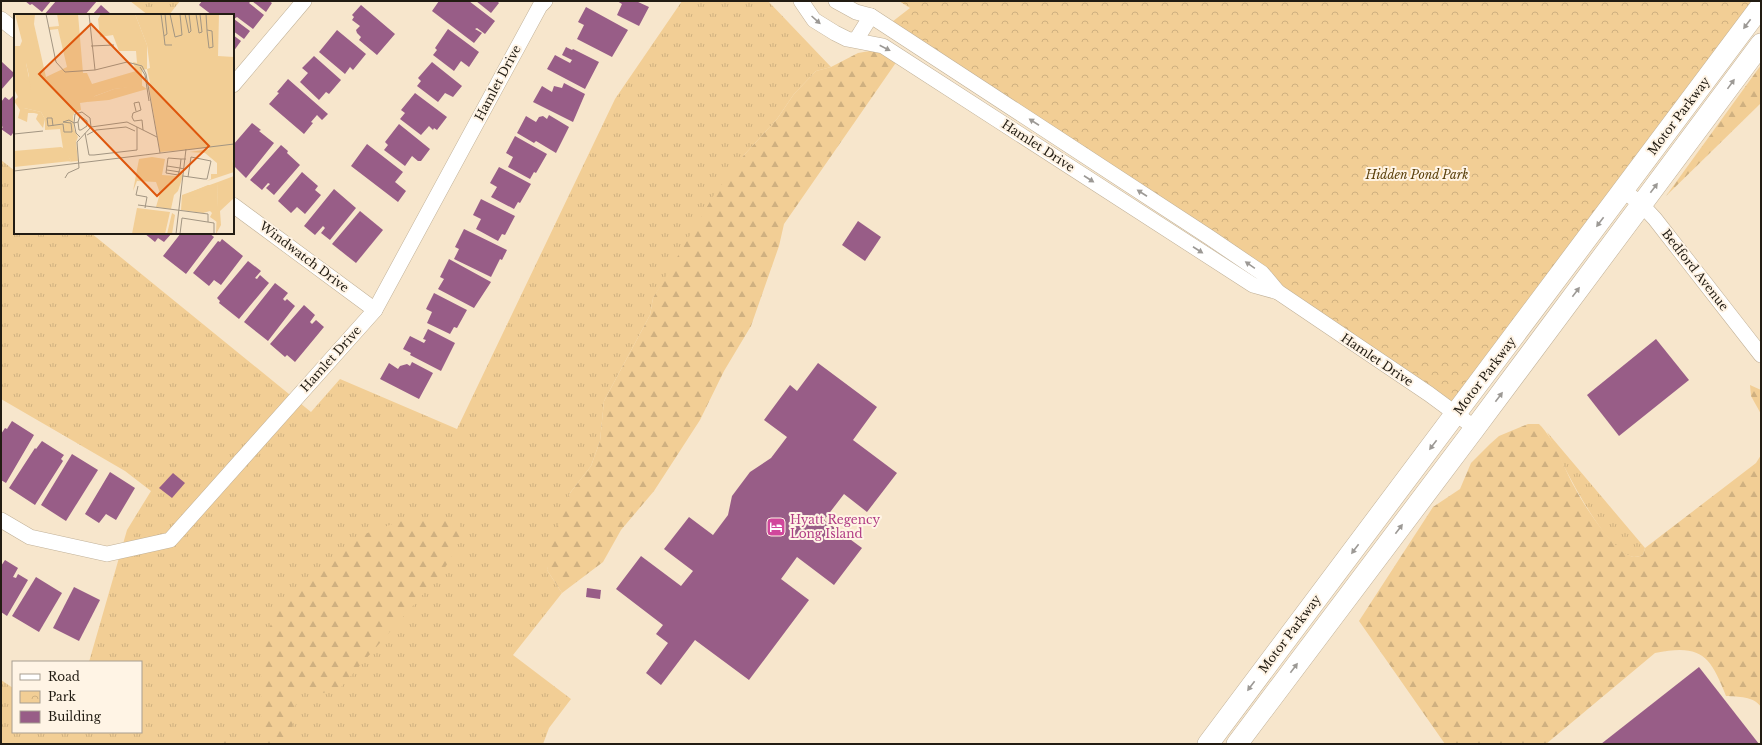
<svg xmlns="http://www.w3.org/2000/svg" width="1762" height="745" font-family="'Libre Baskerville',serif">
<defs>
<pattern id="grass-tufts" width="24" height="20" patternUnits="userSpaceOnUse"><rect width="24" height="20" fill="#f2ce95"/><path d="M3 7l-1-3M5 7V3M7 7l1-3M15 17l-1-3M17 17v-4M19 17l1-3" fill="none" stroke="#cfb080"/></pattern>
<pattern id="forest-firs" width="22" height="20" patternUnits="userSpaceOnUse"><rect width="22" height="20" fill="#f2ce95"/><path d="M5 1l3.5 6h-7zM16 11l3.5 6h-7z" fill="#cfb080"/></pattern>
<pattern id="park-crowns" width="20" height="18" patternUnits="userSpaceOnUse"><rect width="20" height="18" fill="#f2ce95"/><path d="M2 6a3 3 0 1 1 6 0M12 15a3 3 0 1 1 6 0" fill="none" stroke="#cfb080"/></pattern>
</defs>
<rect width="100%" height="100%" fill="#f7e6cc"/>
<!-- grass -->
<g fill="url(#grass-tufts)">
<polygon points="130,1 180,1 169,15 148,15"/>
<polygon points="682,1 768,1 831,67 816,71 794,94 777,119 744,155 653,298 650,315 604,401 600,441 591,466 570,493 547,570 562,593 513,655 571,699 549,728 543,744 1,744 1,680 13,688 13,732 141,732 141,662 89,662 127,530 151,491 125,471 1,399 1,160 15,171 15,233 91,233 311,412 340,379 457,429 615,99"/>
<path d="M1547,432L1645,548L1643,555C1640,556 1636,557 1634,557C1604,553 1560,458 1547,432Z"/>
</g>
<!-- forest -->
<g fill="url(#forest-firs)">
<polygon points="893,47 896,58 895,64 784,224 779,246 751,326 724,371 700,420 654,491 621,530 603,562 562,593 547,570 552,540 570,493 591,466 600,441 604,401 650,315 653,298 714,195 744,155 777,119 794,94 816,71 831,67 858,53"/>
<polygon points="1761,65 1761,103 1666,196"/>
<polygon points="1750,385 1761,390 1761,414 1751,396"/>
<path d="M1528,424H1539C1556,441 1563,467 1575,488C1583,504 1616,555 1634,557C1636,557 1640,556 1643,555L1645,548L1756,463L1761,455V707C1754,696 1738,697 1726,696C1710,655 1701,644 1655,653L1546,744H1445L1359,621L1433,507L1460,489L1471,463L1490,444L1499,436Z"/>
<path d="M442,518L460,520V536L454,553L441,574L341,687C319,696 318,695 299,683L293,723L288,744H263L261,708L262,643L275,616L288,600L307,586L359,536L401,521Z"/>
<polygon points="219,735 241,742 244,744 222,744"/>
</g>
<!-- park -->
<polygon fill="url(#park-crowns)" points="899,1 1761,1 1456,414 888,25 910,8"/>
<!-- building -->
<g fill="#985d87">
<polygon points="25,1 51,1 42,12 32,4 30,5"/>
<polygon points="56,1 97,1 85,15 44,15"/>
<polygon points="202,1 251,1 249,3 264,15 253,29 237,17 234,19 250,31 244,39 233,31 233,15 212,15 199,5"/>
<polygon points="252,1 269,1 272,3 266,12"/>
<polygon points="439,1 469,1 495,21 485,34 477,28 475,29 482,33 474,43 432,11"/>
<polygon points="476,1 497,1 499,3 491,13"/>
<polygon points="617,1 636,1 649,7 639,26 617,15 622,4"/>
<polygon points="101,5 112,15 92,15"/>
<polygon points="361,5 395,34 377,55 359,40 361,37 357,33 356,30 360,26 352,20 354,17 352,15"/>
<polygon points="586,7 628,30 612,57 577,39 584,25 578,22"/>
<polygon points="448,29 479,52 469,67 461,61 454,71 433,55 437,50 435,48"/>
<polygon points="337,30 366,54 353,70 350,67 345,74 319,52"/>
<polygon points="233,35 241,41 233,52"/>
<polygon points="566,47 572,50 573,49 599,62 585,89 547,69 555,55 570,63 572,60 562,55"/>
<polygon points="314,56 341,80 329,94 326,92 319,100 300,82 308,73 302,68"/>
<polygon points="1,61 15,74 1,90"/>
<polygon points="432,62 462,86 453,97 445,93 438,102 417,86 421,81 418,78"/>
<polygon points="288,79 328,114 322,120 317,115 311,122 313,123 304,134 269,104 279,93 277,92"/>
<polygon points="564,83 585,94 573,122 533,102 542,86 552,92 554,86 562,88"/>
<polygon points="415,93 447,117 437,130 434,128 433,130 429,126 421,135 400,119 405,113 401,110"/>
<polygon points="14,95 15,96 15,130 11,136 1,129 3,127 1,126 1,102 5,97 9,100"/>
<polygon points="549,115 569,127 556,153 536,141 534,143 517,133 526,116 536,122 539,117 543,116 547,119"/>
<polygon points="252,123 261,130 259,131 274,143 246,178 233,165 233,145"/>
<polygon points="399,124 430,149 421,161 418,161 412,156 405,166 384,150 388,145 385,142"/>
<polygon points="515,136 547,154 536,173 534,172 530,179 508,167 513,157 506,153"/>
<polygon points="367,144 403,172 395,182 406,191 398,202 351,166"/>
<polygon points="281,145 288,151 287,153 300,165 274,195 266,188 270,184 268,183 262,190 250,180"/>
<polygon points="499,167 531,184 520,203 518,202 514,209 491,197 497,187 490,183"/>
<polygon points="302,172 318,186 315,190 321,195 305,214 297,207 291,213 278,201"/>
<polygon points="334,189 356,208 330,240 321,233 325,228 323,226 315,235 304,226"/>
<polygon points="481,199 515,216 505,235 502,234 498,241 476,229 481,219 473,215"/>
<polygon points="360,211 383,230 356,263 332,244"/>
<polygon points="858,221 881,237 865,261 842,245"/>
<polygon points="464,229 507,250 502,260 500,259 491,277 454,259 459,249 455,247"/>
<polygon points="144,233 172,233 164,242 158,238 155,242"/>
<polygon points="181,233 202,233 203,235 205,233 209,233 214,237 186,274 163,256"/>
<polygon points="222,239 243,256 221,285 214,280 209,286 193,273 218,241 220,242"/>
<polygon points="449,259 491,282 474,308 438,289 444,279 440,277"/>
<polygon points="248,261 261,271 255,278 257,279 260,275 269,283 239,319 219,303 220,301 217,298"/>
<polygon points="275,283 288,293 283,299 285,301 287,299 295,306 268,341 244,322"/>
<polygon points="434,293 467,310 457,328 454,327 450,334 427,323 432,312 426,309"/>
<polygon points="304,305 315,315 310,322 312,324 316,320 324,327 295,362 287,355 285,357 270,344"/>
<polygon points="428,329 455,343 441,371 410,355 411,353 403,349 410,336 424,343 426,340 423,339"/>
<polygon points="1656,339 1689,380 1619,436 1587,395"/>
<polygon points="412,362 433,373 419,399 380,379 389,363 398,369 400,366 407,364 410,366"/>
<polygon points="818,363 877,407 853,440 897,473 867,512 844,494 824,520 862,548 834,585 797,557 781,579 809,600 749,680 695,640 661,685 646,673 668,643 656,634 663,625 616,589 641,556 681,586 693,571 664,549 689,517 713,535 728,515 732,496 750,472 771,458 787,437 764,420 790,385 797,391"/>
<polygon points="12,421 34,435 6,483 1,480 1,434 5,428 7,429"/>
<polygon points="42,441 64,455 61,459 63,461 35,505 9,488 35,448 36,449"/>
<polygon points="72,454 98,470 66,521 41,505"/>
<polygon points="110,472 135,488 116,520 106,514 99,523 85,514"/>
<polygon points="173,473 185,483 172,498 159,488"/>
<polygon points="5,560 18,568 13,577 16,578 18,574 28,580 7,616 1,612 1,566"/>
<polygon points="36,577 62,593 39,632 12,616"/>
<polygon points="74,587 100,600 79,641 53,628"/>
<polygon points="587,588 601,590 600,599 586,597"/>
<polygon points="1699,667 1759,744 1601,744"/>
</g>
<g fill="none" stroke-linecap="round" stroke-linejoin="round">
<!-- minor casing -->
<g stroke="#c1b198" stroke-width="16">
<g id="minor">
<polyline points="801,1 814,20 835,33 847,39 883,46 1253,285 1278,292"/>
<polyline points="836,1 856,12 871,16 1209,237 1262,273 1278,292 1429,394 1475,428"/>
<polyline points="1,19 15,30"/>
<polyline points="856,40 871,16"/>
<polyline points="233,85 304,1"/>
<polyline points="1623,190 1642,205 1655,219 1761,355"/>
<polyline points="233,205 375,310"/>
<polyline points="1,520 30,537 107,554 170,540 375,310 540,6 545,1"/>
</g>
</g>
<!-- secondary casing -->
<g stroke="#c1b198" stroke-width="22">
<g id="secondary">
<polyline points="1208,744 1761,6"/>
<polyline points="1237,744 1475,428 1761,44"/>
</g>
</g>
<!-- minor -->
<use href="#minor" stroke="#fff" stroke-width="15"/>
<!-- secondary -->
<use href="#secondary" stroke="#fff" stroke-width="21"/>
</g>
<!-- one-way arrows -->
<defs><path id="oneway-solid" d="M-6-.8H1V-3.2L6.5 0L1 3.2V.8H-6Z"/></defs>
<g fill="#9c9995">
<use href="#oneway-solid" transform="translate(816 20) rotate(42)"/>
<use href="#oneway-solid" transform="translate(1747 24) rotate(127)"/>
<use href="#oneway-solid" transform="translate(885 48) rotate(27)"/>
<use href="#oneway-solid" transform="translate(1731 84) rotate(-54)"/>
<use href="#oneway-solid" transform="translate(1034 122) rotate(-147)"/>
<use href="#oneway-solid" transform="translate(1089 179) rotate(33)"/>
<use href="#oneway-solid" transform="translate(1654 188) rotate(-53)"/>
<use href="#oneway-solid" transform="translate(1142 193) rotate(-147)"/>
<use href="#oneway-solid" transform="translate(1600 222) rotate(127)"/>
<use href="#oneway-solid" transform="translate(1198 250) rotate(33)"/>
<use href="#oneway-solid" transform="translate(1250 265) rotate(-145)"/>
<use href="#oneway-solid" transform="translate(1576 292) rotate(-53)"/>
<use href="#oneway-solid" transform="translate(1499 397) rotate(-53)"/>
<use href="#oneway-solid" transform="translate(1433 445) rotate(127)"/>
<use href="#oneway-solid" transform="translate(1399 529) rotate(-53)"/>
<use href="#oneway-solid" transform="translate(1355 549) rotate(127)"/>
<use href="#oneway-solid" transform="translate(1294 668) rotate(-53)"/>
<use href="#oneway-solid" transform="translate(1251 686) rotate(127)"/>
</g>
<!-- icons -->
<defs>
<g id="hotel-square" transform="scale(1)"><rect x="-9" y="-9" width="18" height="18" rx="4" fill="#d1479c" stroke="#fff4e5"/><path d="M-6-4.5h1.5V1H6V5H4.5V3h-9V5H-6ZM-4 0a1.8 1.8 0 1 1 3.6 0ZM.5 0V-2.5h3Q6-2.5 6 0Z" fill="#fff"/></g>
</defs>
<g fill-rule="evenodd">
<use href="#hotel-square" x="776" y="527"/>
</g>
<g text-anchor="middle" stroke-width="4" stroke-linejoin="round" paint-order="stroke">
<!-- street labels -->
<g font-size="12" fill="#221c13" stroke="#fff4e5">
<text transform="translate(498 83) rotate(-62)" y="4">Hamlet Drive</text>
<text transform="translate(1679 116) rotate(-53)" y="4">Motor Parkway</text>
<text transform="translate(1038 146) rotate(33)" y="4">Hamlet Drive</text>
<text transform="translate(304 257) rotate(37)" y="4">Windwatch Drive</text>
<text transform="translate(1695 270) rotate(52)" y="4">Bedford Avenue</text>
<text transform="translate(331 359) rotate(-48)" y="4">Hamlet Drive</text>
<text transform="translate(1377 360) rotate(34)" y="4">Hamlet Drive</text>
<text transform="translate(1485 376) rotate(-53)" y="4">Motor Parkway</text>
<text transform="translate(1290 634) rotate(-53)" y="4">Motor Parkway</text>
</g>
<!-- park labels -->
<g font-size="12" font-style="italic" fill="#5c410c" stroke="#fff4e5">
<text x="1417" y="179">Hidden Pond Park</text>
</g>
<!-- hotel labels -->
<g font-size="12" fill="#b23c85" stroke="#fff4e5" text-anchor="start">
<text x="790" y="524">Hyatt Regency<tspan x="790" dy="14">Long Island</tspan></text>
</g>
</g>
<!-- overview -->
<g transform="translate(14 14)">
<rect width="220" height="220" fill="#f7e6cc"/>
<path d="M1,0H21L20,10L32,63L53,53L44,15L35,16V13L45,12L43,0H64L69,59H73L78,70L122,57L119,48L123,49L122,37H105L99,21L86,23L84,5L87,0H121L133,31V55L128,56V72L100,75L81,82L73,88L66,89L67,96L61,98L59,102L60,115L64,123L62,128L64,147L54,148L57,147L49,134L46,115L31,116V105L27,98L10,94L9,87L15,62L12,49H0V32H6L8,27ZM204,168L203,208L196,203L198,199L196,197L189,199L167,196L168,181Z" fill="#f2ce95"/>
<path d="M9,46L12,49L17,74L10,84V94L27,98L31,105L29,114L22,105L24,100L20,99H14L13,108L4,104L6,96L0,87L4,83L0,75V49H7ZM53,70H64L72,76L52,79L49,76L42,80V88L40,87L41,74L42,79ZM127,71L133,75L95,86L73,88L76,84L100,75ZM217,132L220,158L193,167L197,165V160H203V149L191,139L175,138ZM47,133L51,135L57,147L0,153V137ZM138,143L151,145L148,161L162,162L167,157L169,162L164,177L160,181L157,195L142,193L146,179L142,168L123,167L119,177L125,145ZM220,162V184L206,197L207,211L202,220L204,168ZM194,171H199V174L189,176L184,183L170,181ZM123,194L156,198L151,220H118ZM158,199L161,201L158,220H153Z" fill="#f2ce95"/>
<path d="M121,0H205L204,42L220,43V147L194,134L146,138L135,73H137L133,55L136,54L133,31Z" fill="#f2ce95"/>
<path fill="none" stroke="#a29582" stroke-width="1" d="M32,0L42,48L51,58L81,56L113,48L128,52L132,60L146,139M75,0L81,56M147,0L150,22L153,20L151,0M156,0L161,23L168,21L166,0M171,0L175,19L177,17L175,0M182,0L185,19L188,18L186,0M192,0L193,16V17L195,34L199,33L198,17L193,16M150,22L151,31H158M77,32L100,31M126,53L131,61L135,87M122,97L120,89L125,88L127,96L119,99L118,103L120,107L128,106L129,116M64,108L66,102L73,107V112L67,116H65L64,108L60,109L62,119L66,123M39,112L38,104H33L34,112L49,110L50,118H58L57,109L49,108L55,106L60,109L61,100L68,98L76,104L77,113M71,119L75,141H80L123,136V113M0,120L29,117M73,121L82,116L112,113L121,117M153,152L166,154L164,161L152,159L154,144L167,145M170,155L166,154L167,145H172M153,156L166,158M0,157L220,130M169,162L190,165H193L197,147L177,143L174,163M51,164L54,159L65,154L63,128L77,113L113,108L143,123M124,172L122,181L133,183L131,194M124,191L194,200V208M162,220L172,135M166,220L168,204L200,209V220"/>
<path fill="#de560c" fill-opacity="0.15" stroke="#de560c" stroke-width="2" d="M77,10L195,132L143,182L25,60Z"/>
<rect width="220" height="220" fill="none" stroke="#221c13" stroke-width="2"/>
</g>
<!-- border -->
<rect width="1762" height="745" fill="none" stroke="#221c13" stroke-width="4"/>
<!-- legend -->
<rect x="12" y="661" width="130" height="72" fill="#fff4e5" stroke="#a79e91"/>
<rect x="20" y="674" width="20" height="6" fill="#ffffff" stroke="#a79e91"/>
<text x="48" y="681" font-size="12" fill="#221c13">Road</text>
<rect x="20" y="691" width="20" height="12" fill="url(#park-crowns)" stroke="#a79e91"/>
<text x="48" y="701" font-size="12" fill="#221c13">Park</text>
<rect x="20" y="711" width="20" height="12" fill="#985d87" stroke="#a79e91"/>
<text x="48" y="721" font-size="12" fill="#221c13">Building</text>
</svg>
